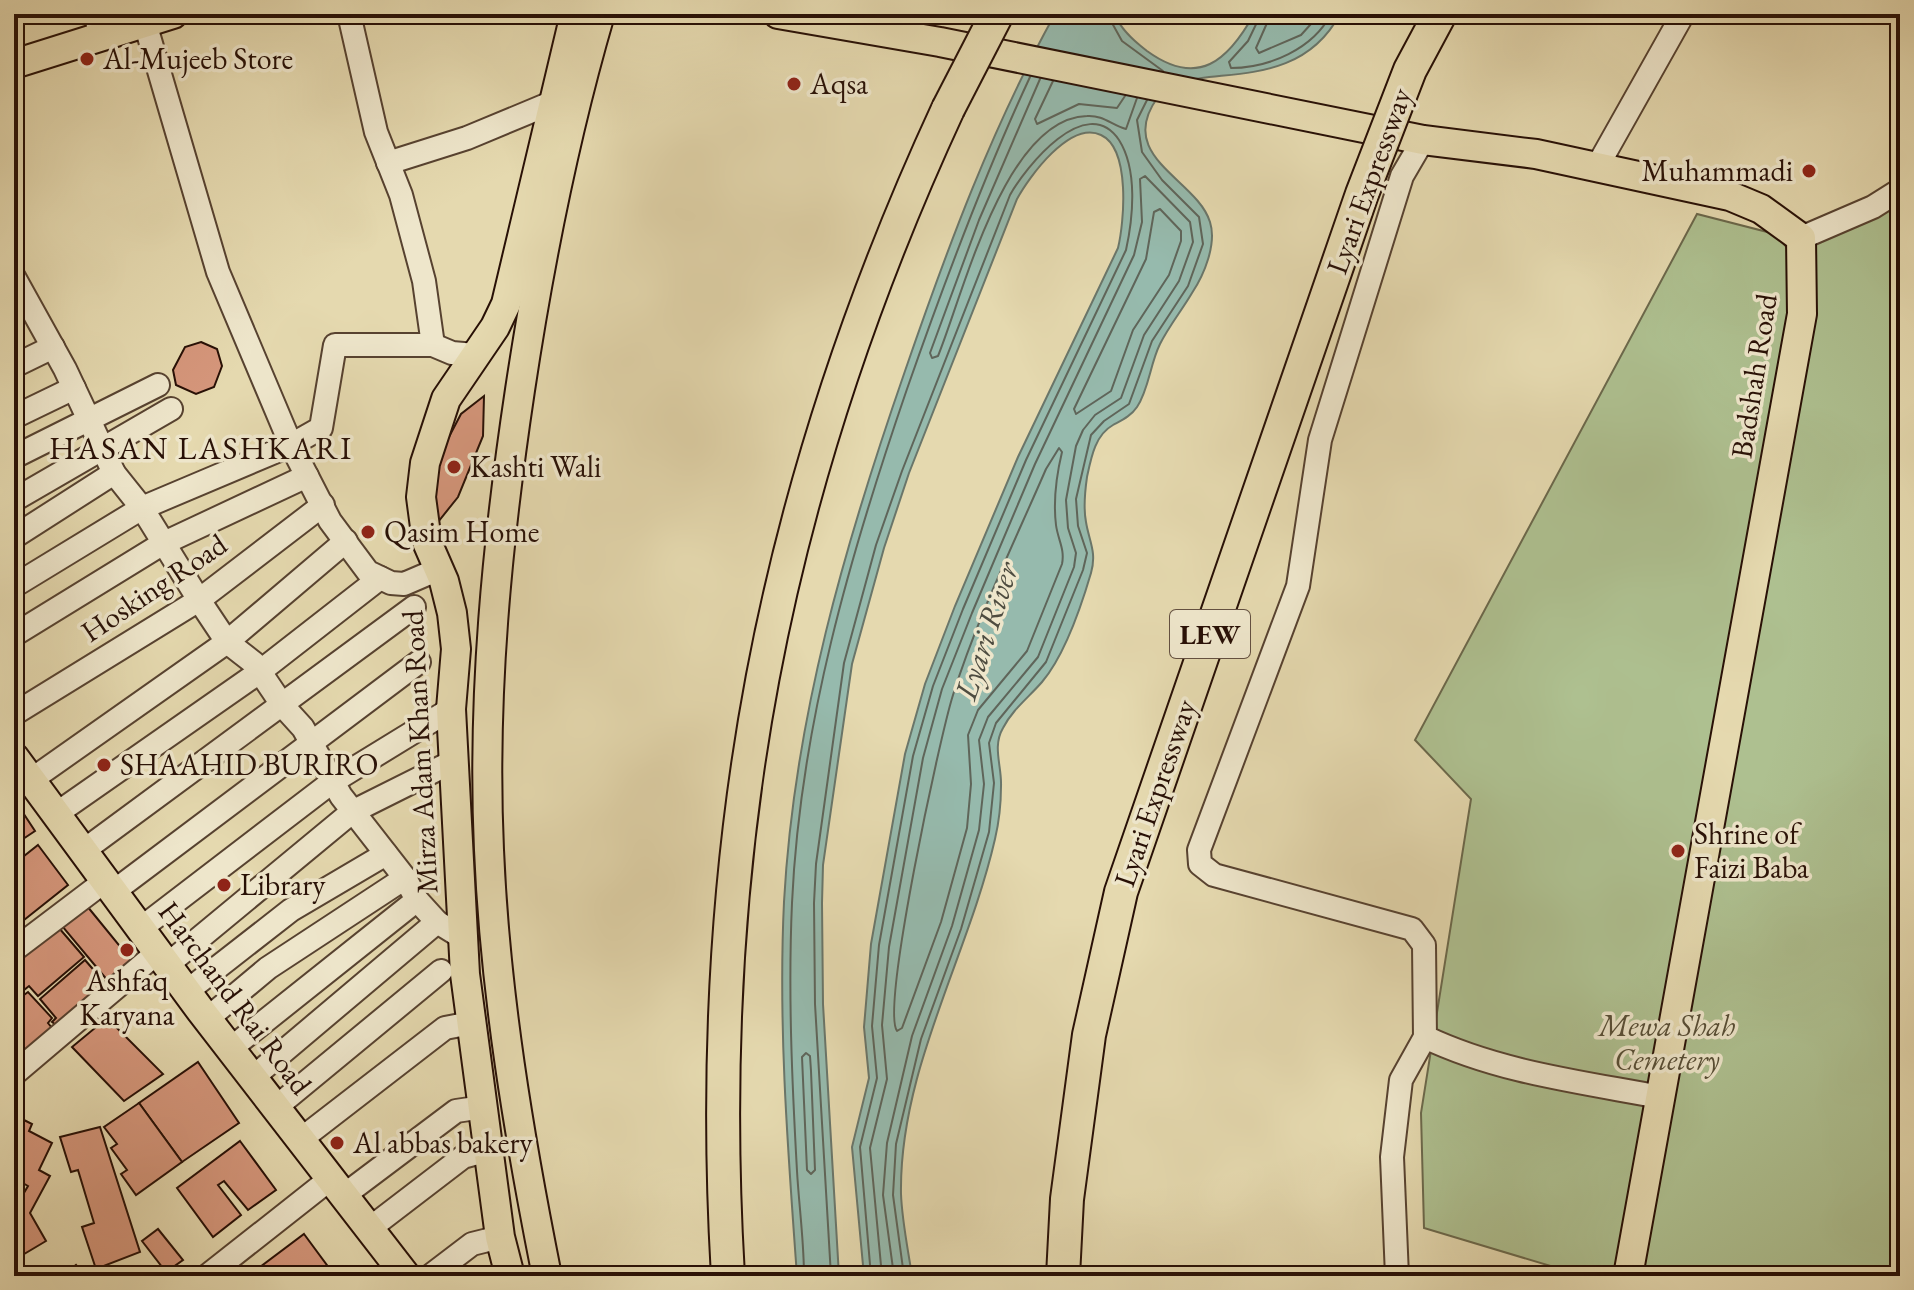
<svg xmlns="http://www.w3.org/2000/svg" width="1914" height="1290" font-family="'EB Garamond',serif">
<rect width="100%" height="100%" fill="#e5d9af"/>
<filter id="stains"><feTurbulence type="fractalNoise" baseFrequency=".0025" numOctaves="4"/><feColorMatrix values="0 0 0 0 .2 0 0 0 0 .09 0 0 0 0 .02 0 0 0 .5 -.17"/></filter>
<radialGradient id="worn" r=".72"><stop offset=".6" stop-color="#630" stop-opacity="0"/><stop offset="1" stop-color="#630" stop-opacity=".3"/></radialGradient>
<!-- green -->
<polygon fill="#aec090" stroke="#6b684b" stroke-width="2" points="1900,200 1900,1276 1584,1276 1424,1228 1421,1113 1471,799 1415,740 1697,214 1775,234 1789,250"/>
<!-- water -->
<path fill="#96baad" stroke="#6a766a" stroke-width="2" d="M1055,14H1115C1120,29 1134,41 1147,51C1198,88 1228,61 1254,14H1340C1293,102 1188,57 1158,97C1114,157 1197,179 1210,222C1217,244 1204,275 1192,293C1182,310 1169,326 1160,344C1150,364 1149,389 1137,407C1131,416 1122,420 1113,425C1095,435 1091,458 1087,477C1085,491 1083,507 1086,522C1089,541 1097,552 1091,573C1081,607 1065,655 1042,682C1029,697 1012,710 1003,728C992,747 1002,766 1001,786C1001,804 999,822 995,839C968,957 899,1070 901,1194C902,1221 908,1249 912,1276H864L852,1147L869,1078L864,1027L871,944L905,754L925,684L955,606L1018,457L1118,248C1124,223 1131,149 1101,135C1070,120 1029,177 1017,199L909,473L884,548L852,664L823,865L822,903L823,1004L839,1276H797C788,1152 778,1026 784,902C794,718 845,544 905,371C947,249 992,127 1055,14Z"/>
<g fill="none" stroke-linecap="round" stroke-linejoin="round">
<!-- shore -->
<g stroke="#5f655a" stroke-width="2">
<polyline points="1107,14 1122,41 1163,71"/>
<path d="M1261,14L1248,41L1229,62L1231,68C1269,68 1313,49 1331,14"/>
<polyline points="1271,14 1256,48 1259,53 1301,35 1320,14"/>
<path d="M1040,79L979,220L930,353L932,358L938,356C963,295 1005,118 1087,116C1104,115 1111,125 1126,129L1137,98"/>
<polyline points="1053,81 1035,119 1037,124 1079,104 1117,108 1125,96"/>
<polygon points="1160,209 1181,231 1181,241 1169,275 1133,330 1111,391 1076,414 1074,409 1146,259 1154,212"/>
<path d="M1059,448L1062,452C1056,477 1053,500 1056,525C1058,540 1065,549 1062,564L1027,651L978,710L968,735L971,784L967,828L941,922L902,1028L897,1031C881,1008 940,736 953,695C977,618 1014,543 1046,469Z"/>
<polygon points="806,1053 810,1056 811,1071 815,1170 811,1174 807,1170 802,1057"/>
<path d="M804,1276C804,1241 799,1206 797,1171C792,1082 788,992 792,903C800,726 850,555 907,389C944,283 983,178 1030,77"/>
<path d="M831,1276L815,1004L814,903L816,864L844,663L876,545L902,471L1010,195C1025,168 1086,91 1119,140C1138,170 1133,218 1126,250L1026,460L963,609L933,686L913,756L879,945L872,1026L877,1078L860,1147L871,1276"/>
<polyline points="882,1276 870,1148 887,1079 882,1025 889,947 923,758 942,689 972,613 1035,464 1134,255 1142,222 1140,179 1145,176 1190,222 1193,242 1179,281 1144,335 1121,398 1095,415 1083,430 1076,446 1066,500 1068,528 1076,553 1074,567 1038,657 988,717 979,740 984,784 979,830 952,926 912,1036 887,1143 883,1195 894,1276"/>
<polyline points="904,1276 893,1195 896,1144 921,1039 961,929 989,832 994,783 989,743 996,723 1046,662 1083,570 1087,553 1078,526 1076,499 1091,435 1104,421 1129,404 1152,341 1188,286 1203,244 1199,217 1162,180 1142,152 1137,120 1147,100"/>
</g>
</g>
<!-- building -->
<g fill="#d5967b" stroke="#281006" stroke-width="2">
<polygon points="201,342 217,349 222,366 214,387 196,394 176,385 173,370 185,347"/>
<polygon points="484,396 483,436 458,497 434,527 432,481 441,452 461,414"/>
<polygon points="14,799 35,831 14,845"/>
<polygon points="38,845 68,885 14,928 14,864"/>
<polygon points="87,906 132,961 108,981 62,926"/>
<polygon points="59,928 84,957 38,996 29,986 24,990 14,978 14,964"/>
<polygon points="85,960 105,983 56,1025 52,1022 56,1018 40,999"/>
<polygon points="14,984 24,995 28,992 52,1018 48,1023 52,1028 14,1060"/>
<polygon points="107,1018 163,1074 124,1101 72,1047"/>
<polygon points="198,1062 239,1123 182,1162 139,1103"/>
<polygon points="139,1103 182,1162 136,1195 121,1174 127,1170 111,1148 117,1144 104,1127"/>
<polygon points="22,1119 32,1124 29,1131 52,1143 39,1170 50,1176 30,1213 46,1241 14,1260 14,1221 19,1218 15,1208 28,1186 14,1178 14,1123 19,1125"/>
<polygon points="100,1127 140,1252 96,1269 82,1227 94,1223 78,1170 71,1172 60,1137"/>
<polygon points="240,1141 276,1190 248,1210 224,1181 218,1185 241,1215 213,1237 177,1188"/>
<polygon points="158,1229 183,1260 166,1272 142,1241"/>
<polygon points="304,1234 335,1276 248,1276"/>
<polygon points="76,1265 85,1276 62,1276"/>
</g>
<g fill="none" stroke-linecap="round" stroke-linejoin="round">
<!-- minor casing -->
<g stroke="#574230" stroke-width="26">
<g id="minor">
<polyline points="96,14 100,37"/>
<polyline points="349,14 376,132 401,195 424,281 433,345"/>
<polyline points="145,23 218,272 291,445 330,521 368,572 391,583 404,584 439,569"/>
<path d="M1423,140L1402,176L1320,440L1298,586L1199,850L1200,864L1214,875L1412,929L1424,945L1425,1037C1498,1072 1581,1082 1660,1097"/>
<polyline points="388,163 467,138 556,101"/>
<polyline points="1597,167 1683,14"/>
<polyline points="1801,238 1873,207 1900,190"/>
<polyline points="14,277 65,369 114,473 142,508 199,600 227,642 254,663 283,706 303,728 341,796 405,878 417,900 437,922 463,938"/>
<polyline points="14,366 53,347"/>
<polyline points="14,417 74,388"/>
<polyline points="14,457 158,385"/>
<polyline points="14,500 171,409"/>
<polyline points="14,537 114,473"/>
<polyline points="14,586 142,508 291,445 321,428 335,345 433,345 452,353 475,355"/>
<polyline points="14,635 162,544 307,476"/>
<polyline points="14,714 199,600 323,505"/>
<polyline points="31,780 227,642 346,541"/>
<polyline points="56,814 258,673 380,578"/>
<polyline points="83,851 414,607"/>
<polyline points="113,892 419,662"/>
<polyline points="140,929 332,782 451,709"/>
<polyline points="14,950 105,881"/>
<polyline points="167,965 352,812 456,760"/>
<polyline points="186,992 291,910 386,854"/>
<polyline points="207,1019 268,968 405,878"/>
<polyline points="230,1049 417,900"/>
<polyline points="14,1074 158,952"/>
<polyline points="252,1078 437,922"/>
<polyline points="275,1108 441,971"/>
<polyline points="300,1140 445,1028 471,1023"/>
<polyline points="343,1196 456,1111 483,1107"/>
<polyline points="369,1229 463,1157 489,1150"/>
<polyline points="207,1276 330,1179"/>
<polyline points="430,1276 472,1244 500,1237"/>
<polyline points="1397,1276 1392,1157 1401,1080 1425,1037"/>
</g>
</g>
<!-- major casing -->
<g stroke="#281006" stroke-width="32">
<g id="major">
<polyline points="778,14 940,42 1423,140 1536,154 1730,196 1761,209 1801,238 1802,314 1628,1276"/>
<polyline points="14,64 173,14"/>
<polyline points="14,757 201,1011 406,1276"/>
<polyline points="510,1276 500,1237 465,974 451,709 456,649 452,613 444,581 427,542 421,497 425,463 446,399 495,327 506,304 575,14"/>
<path d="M547,1276C519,1136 495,993 489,850C482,696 497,543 520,390C539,264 564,137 600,14"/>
</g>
</g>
<!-- highway casing -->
<g stroke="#281006" stroke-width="36">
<path id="highway" d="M728,1276C703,857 772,489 948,109"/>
</g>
<!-- minor -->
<use href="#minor" stroke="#eee6cb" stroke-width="22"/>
<!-- major -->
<use href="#major" stroke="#e5d9af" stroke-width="28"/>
<!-- highway -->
<use href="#highway" stroke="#e5d9af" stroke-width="32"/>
<!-- highway-bridge casing -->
<g stroke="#281006" stroke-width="36" stroke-linecap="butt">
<g id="highway-bridge">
<polyline points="948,109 997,14"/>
<polyline points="1063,1276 1067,1199 1089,1035 1121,892 1362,194 1410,70 1440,14"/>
</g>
</g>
<!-- highway-bridge -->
<use href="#highway-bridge" stroke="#e5d9af" stroke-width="32"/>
</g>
<!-- markers -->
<g fill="#8f2418" stroke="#eee6cb" stroke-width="3">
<circle cx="87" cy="59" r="8"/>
<circle cx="794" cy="84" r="8"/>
<circle cx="1809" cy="171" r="8"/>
<circle cx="454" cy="467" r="8"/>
<circle cx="368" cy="532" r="8"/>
<circle cx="104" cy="765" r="8"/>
<circle cx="1678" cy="851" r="8"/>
<circle cx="224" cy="885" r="8"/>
<circle cx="127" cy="950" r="8"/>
<circle cx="337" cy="1143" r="8"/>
</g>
<g text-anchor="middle" stroke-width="7" stroke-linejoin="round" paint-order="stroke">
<!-- shield labels -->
<rect fill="#eee6cb" stroke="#635041" stroke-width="2" x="1170" y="610" width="80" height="48" rx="6"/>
<g font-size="28" font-weight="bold" fill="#281006">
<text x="1210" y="644">LEW</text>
</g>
<!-- poi labels -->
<g font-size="30" fill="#281006" stroke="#eee6cb" text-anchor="start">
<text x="103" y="69">Al-Mujeeb Store</text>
<text x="810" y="94">Aqsa</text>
<text x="1793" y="181" text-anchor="end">Muhammadi</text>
<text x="470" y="477">Kashti Wali</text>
<text x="384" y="542">Qasim Home</text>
<text x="120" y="775">SHAAHID BURIRO</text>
<text x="1694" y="844">Shrine of<tspan x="1694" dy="34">Faizi Baba</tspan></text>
<text x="240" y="895">Library</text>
<text x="127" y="991" text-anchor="middle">Ashfaq<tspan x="127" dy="34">Karyana</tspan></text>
<text x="353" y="1153">Al abbas bakery</text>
</g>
<!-- street labels -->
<g font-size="30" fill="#281006" stroke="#eee6cb">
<text transform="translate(1369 181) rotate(-70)" y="10">Lyari Expressway</text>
<text transform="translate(1754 376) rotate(-81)" y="10">Badshah Road</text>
<text transform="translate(154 588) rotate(-34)" y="10">Hosking Road</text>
<text transform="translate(420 752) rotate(-93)" y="10">Mirza Adam Khan Road</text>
<text transform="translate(1155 793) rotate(-71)" y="10">Lyari Expressway</text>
<text transform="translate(235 998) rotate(53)" y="10">Harchand Rai Road</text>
</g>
<!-- park labels -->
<g font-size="30" font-style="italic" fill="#574e36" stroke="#eee6cb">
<text x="1667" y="1036">Mewa Shah<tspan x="1667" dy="34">Cemetery</tspan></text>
</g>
<!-- neighbourhood labels -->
<g font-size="32" letter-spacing="2" fill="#281006" stroke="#eee6cb">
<text x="201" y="459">HASAN LASHKARI</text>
</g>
<!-- water labels -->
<g font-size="32" font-style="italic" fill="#4e4c40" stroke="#eee6cb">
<text transform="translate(986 631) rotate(-72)" y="11">Lyari River</text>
</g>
</g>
<!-- margin -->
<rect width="1914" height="1290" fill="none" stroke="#e5d9af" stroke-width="48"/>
<rect x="16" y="16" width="1882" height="1258" fill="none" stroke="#281006" stroke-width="4"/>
<rect x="24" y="24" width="1866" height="1242" fill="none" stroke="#281006" stroke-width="2"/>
<rect width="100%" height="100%" filter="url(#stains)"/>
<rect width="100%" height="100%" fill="url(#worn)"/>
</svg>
